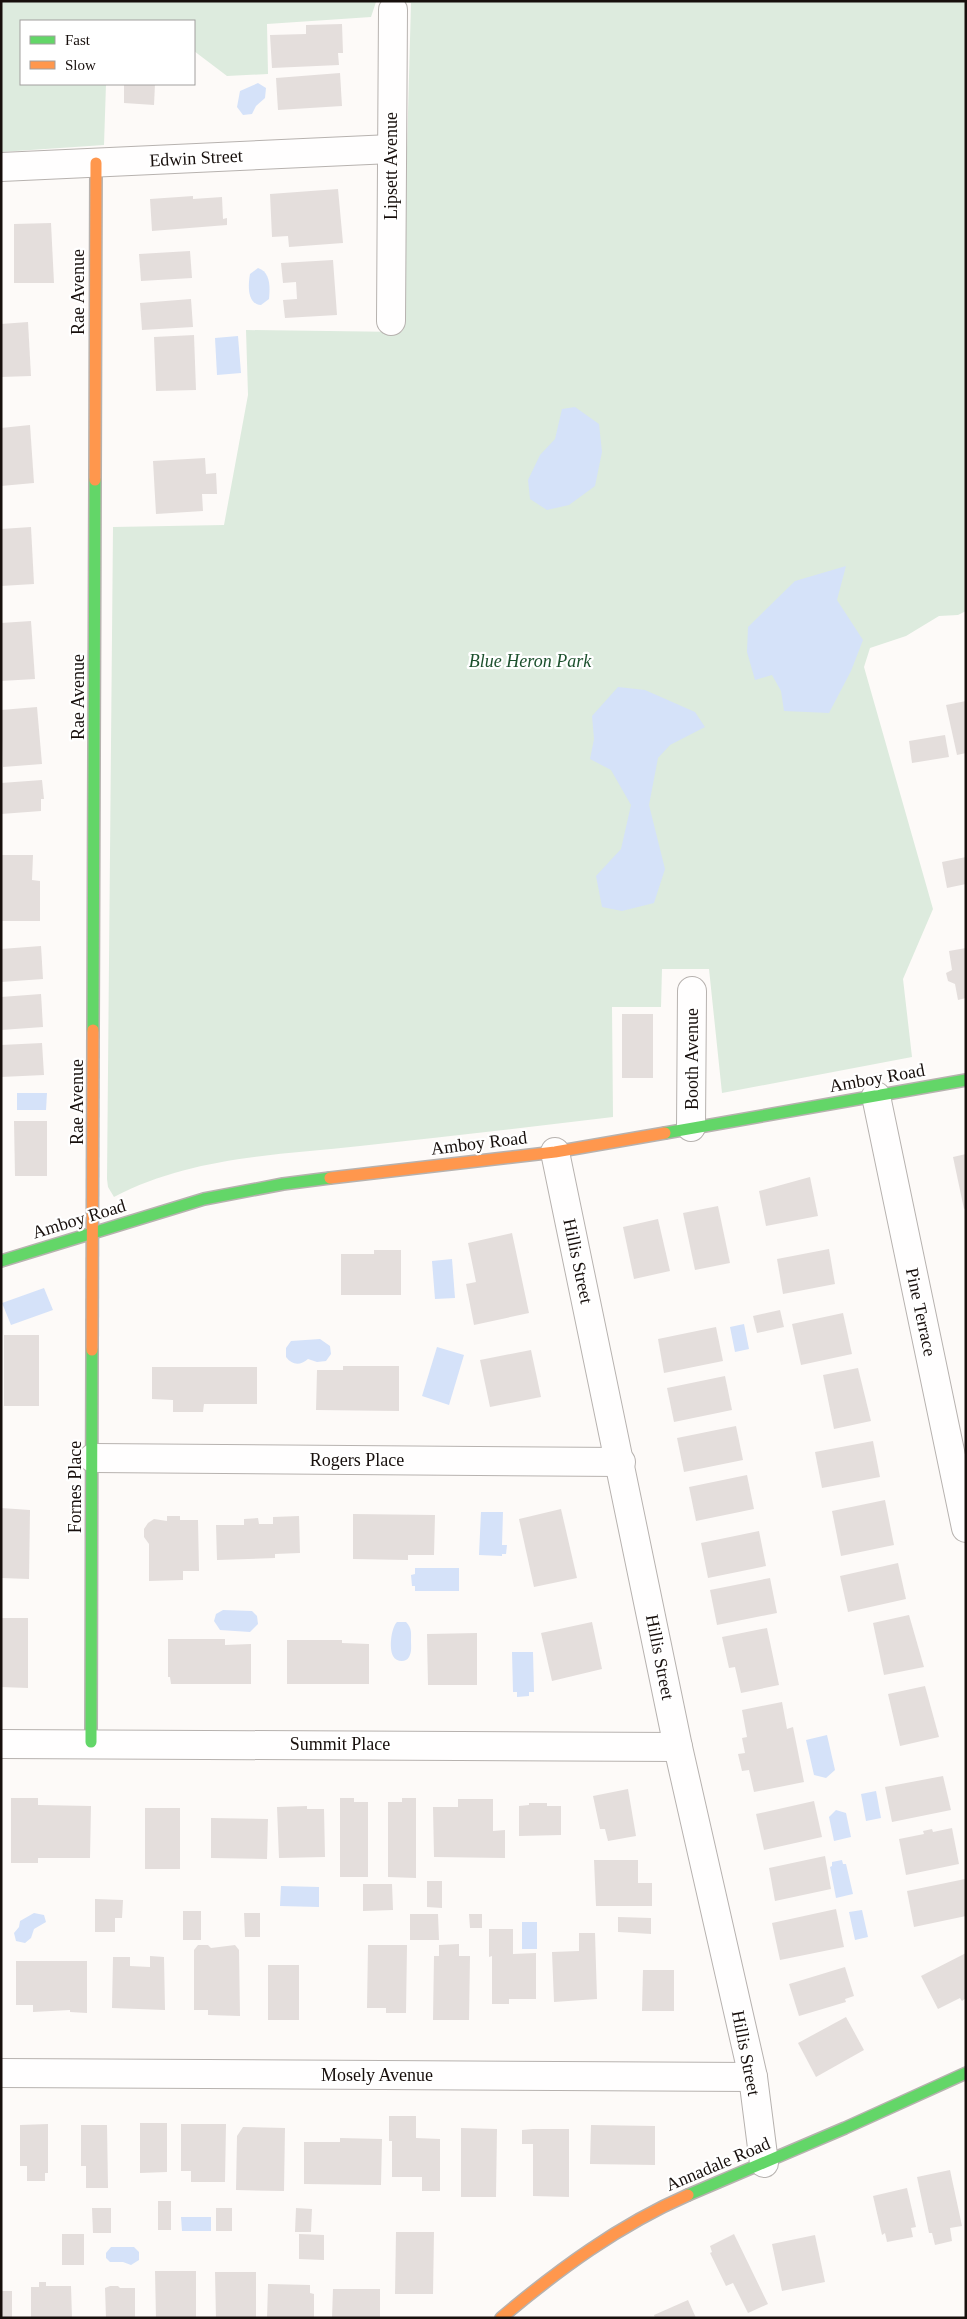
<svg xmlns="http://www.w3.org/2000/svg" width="967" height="2319" font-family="'Times New Roman',serif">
<rect width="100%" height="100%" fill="#fdfaf8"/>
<!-- green -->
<path fill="#ddebde" d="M1,1H966V611L958,615L939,616L906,636L870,648L864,667L933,909L903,979L912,1057L722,1093L709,969H662L661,1007H612L613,1117C529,1127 445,1137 360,1146C277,1155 190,1157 114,1197L108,1187L107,1179L113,527L224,525L248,395L246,330L402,332L411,3L376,2L371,17L267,24L268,74L227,76L194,51V21H21V84H106L104,145L1,152Z"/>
<!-- water -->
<g fill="#d5e2f9">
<polygon points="258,83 266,88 265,98 256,106 252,114 243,115 237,107 240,91"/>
<path d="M258,268C271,272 270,288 269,299L261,305C247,304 248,285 250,274Z"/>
<polygon points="238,336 241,373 217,375 215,338"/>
<polygon points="575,407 599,424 602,452 595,486 569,505 547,510 530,499 528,480 540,455 555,439 562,409"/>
<polygon points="846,566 837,600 863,640 851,671 829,713 784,711 781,691 772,675 755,680 747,652 748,627 795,581"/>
<polygon points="618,687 645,690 695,712 705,727 670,745 658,758 649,805 665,869 654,903 622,911 602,907 596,876 621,849 631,805 611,770 590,759 594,739 592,716"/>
<polygon points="17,1093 47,1093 46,1110 17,1110"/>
<polygon points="452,1259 455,1298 435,1299 432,1261"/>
<polygon points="44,1288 53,1310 11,1325 2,1303"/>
<polygon points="744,1324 749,1349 735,1352 730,1327"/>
<path d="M320,1339L330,1346L331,1354L326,1361L317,1362L308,1359C300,1366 292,1365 286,1357V1348L291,1341Z"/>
<polygon points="437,1347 464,1355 449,1405 422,1396"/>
<polygon points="481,1512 503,1512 502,1545 507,1545 506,1554 502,1554 502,1556 479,1555"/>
<polygon points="415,1568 459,1568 459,1591 415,1591 415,1586 412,1586 411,1575 415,1574"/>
<polygon points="223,1610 252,1611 257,1616 258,1624 250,1632 220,1630 214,1621 216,1614"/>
<path d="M397,1622H406C412,1628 411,1633 411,1641C411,1646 412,1652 409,1657C406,1663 396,1662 393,1656C389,1648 391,1628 397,1622Z"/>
<polygon points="512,1652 533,1652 534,1692 529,1692 529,1696 517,1697 517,1692 513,1692"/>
<polygon points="827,1735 835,1770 826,1778 814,1775 806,1740"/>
<polygon points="876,1791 881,1818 866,1821 861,1794"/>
<polygon points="836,1810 846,1813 851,1837 834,1841 829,1817"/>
<polygon points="842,1860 843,1864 846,1864 853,1894 836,1898 830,1867 832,1866 832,1862"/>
<polygon points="281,1886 319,1887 319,1907 280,1906"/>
<polygon points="862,1910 868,1937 855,1940 849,1912"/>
<polygon points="34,1913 44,1915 46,1922 34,1929 31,1938 25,1943 16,1941 14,1933 19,1927 20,1921"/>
<rect x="522" y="1922" width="15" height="27"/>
<polygon points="181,2217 211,2217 211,2231 182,2231"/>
<polygon points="111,2247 134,2247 139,2252 139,2260 131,2265 123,2262 110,2262 106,2258 106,2253"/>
</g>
<!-- building -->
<g fill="#e4dedc">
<polygon points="342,24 343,53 338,53 339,65 272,68 270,35 306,34 306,25"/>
<polygon points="340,73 342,106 278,110 276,78"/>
<polygon points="124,84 155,84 154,105 124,103"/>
<polygon points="338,189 343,243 289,247 288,236 272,237 270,194"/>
<polygon points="193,196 193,199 222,197 223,219 227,218 227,225 152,231 150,199"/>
<polygon points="51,223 54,283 14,283 14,224"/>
<polygon points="190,251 192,278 141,281 139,254"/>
<polygon points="333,260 337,315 285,318 283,300 297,299 296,282 283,283 281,263"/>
<polygon points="191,299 193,327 142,330 140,303"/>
<polygon points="28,322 31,376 1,377 1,324"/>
<polygon points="194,335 196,390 156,391 154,337"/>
<polygon points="30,425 34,483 1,486 1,428"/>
<polygon points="205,458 206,474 216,473 217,494 202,494 203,511 156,514 153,461"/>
<polygon points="31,527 34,584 1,586 1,529"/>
<polygon points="31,621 35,679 1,681 1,623"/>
<polygon points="966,701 966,753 957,755 946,705"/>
<polygon points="37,707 42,764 3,767 1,710"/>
<polygon points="945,735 949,757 912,763 909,741"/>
<polygon points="42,780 44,799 41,799 41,811 1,814 1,783"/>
<polygon points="1,855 33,855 32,880 40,881 40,921 1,921"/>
<polygon points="966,857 966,884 947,888 942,862"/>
<polygon points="41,946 43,979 1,982 1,949"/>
<polygon points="966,948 966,998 958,1000 955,984 948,981 946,973 952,970 949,951"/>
<polygon points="41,994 43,1027 1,1030 1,997"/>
<rect x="622" y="1014" width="31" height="64"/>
<polygon points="42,1043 44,1075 1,1077 1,1045"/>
<polygon points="14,1121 47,1121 47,1176 15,1176"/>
<polygon points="966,1154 966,1208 964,1209 953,1157"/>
<polygon points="810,1177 818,1216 766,1226 759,1191"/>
<polygon points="718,1206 730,1263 695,1270 683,1213"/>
<polygon points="658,1219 670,1271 634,1279 623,1227"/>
<polygon points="512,1233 529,1313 474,1325 466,1284 476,1282 468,1243"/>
<polygon points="829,1249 835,1284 783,1294 777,1259"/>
<polygon points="374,1250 401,1250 401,1295 341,1295 341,1254 374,1254"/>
<polygon points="780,1310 784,1327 757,1333 753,1316"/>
<polygon points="843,1313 852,1354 801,1365 792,1324"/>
<polygon points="716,1327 723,1361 664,1373 658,1339"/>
<rect x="4" y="1335" width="35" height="71"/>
<polygon points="531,1350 541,1397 490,1407 480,1360"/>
<polygon points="343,1366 399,1366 399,1411 316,1410 317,1370 343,1370"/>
<polygon points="152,1367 257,1367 257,1404 204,1404 203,1412 173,1412 173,1400 152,1399"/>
<polygon points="858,1368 871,1421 834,1429 823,1375"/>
<polygon points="725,1376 732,1410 674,1422 667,1388"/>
<polygon points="736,1426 743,1460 684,1472 677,1438"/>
<polygon points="873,1441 880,1477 822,1488 815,1452"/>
<polygon points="747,1475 754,1509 696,1521 689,1487"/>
<polygon points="885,1500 894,1545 841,1556 832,1511"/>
<polygon points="1,1508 30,1510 29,1579 1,1578"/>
<polygon points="561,1509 577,1578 534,1587 519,1519"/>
<polygon points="353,1514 435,1515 434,1555 408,1555 408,1560 353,1559"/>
<polygon points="167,1516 180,1516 180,1520 198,1520 199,1571 183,1571 183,1580 149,1581 149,1544 144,1537 144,1529 148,1523 154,1519 167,1521"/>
<polygon points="299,1516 300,1553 275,1554 275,1558 217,1560 216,1525 244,1525 244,1519 258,1518 259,1524 273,1524 273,1517"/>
<polygon points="759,1531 766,1566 708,1578 701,1543"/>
<polygon points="898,1563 906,1599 848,1612 840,1576"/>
<polygon points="770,1578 777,1613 717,1625 710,1590"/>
<polygon points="909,1615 924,1667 884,1675 873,1623"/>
<polygon points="1,1618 28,1618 28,1688 1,1687"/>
<polygon points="592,1622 602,1669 552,1681 541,1633"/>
<polygon points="767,1628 779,1685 741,1693 735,1667 729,1668 722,1637"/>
<polygon points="477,1633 477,1685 428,1685 427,1634"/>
<polygon points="168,1639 225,1639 225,1645 251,1644 251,1684 171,1684 170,1677 168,1677"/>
<polygon points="287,1640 342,1640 342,1643 369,1644 369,1684 287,1684"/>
<polygon points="925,1686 939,1737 900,1746 888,1694"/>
<polygon points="782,1702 787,1729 793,1727 804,1782 754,1792 749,1770 742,1771 738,1754 745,1753 742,1738 747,1737 742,1710"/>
<polygon points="943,1776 951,1810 892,1822 885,1787"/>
<polygon points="628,1789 636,1836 608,1841 605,1829 600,1829 593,1796"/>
<polygon points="11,1798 38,1798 38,1805 91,1806 90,1858 38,1858 38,1863 11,1863"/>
<polygon points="340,1798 354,1798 354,1802 368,1802 368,1877 340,1877"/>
<polygon points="402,1798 416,1798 416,1878 388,1877 388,1802 402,1802"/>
<polygon points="458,1799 493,1799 493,1831 505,1830 505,1858 434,1857 433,1807 458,1807"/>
<polygon points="814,1801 822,1837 764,1850 756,1814"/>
<polygon points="529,1803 547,1803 547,1806 561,1806 561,1835 519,1836 519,1806 529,1805"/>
<polygon points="307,1806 307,1809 324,1809 325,1857 279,1858 277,1807"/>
<rect x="145" y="1808" width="35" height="61"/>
<polygon points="211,1818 268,1819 267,1859 211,1858"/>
<polygon points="952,1828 959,1864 906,1875 899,1839 924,1834 923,1831 932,1829 933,1832"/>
<polygon points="825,1856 831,1889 775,1901 769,1868"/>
<polygon points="594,1860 638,1860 638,1883 652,1883 652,1906 596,1906"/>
<polygon points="965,1879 966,1916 914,1927 907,1891"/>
<polygon points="427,1881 442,1881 442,1908 427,1907"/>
<polygon points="363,1884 392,1884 393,1910 363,1911"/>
<polygon points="95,1899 123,1900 122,1918 115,1918 115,1932 95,1932"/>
<polygon points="836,1909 844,1947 780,1960 772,1923"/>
<rect x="183" y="1911" width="18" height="29"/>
<polygon points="244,1913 260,1913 260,1937 245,1937"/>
<polygon points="410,1914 438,1914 439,1940 410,1940"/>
<polygon points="469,1914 482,1914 482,1928 470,1928"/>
<polygon points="618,1917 651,1918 651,1934 618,1932"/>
<polygon points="489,1929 513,1929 513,1954 536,1953 536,1999 509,1999 509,2004 492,2004 492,1956 489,1957"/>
<polygon points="579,1933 595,1933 597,1999 554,2002 552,1952 579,1951"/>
<polygon points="459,1944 459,1956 470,1956 469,2020 433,2020 434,1956 439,1956 439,1945"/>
<polygon points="198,1945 208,1945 211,1948 235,1945 239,1950 240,2016 208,2015 208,2010 194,2010 194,1950"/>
<polygon points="368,1945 407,1945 406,2013 386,2013 386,2008 367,2008"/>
<polygon points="966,1953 966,1998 962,2001 960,1998 938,2009 921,1976"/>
<polygon points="150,1956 164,1957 165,2010 112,2008 113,1957 130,1957 130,1966 150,1967"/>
<polygon points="16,1961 87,1961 87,2013 70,2012 70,2010 33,2012 33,2005 16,2005"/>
<rect x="268" y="1965" width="31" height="55"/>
<polygon points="845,1967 854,1996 845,1999 846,2002 799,2016 789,1984"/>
<polygon points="643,1970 674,1970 674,2011 642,2011"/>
<polygon points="846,2017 864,2050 816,2077 798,2043"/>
<polygon points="389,2116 416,2116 416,2138 440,2139 440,2191 422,2191 422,2177 392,2177 392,2141 389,2141"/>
<polygon points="140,2123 167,2123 167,2172 140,2173"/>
<polygon points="48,2124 48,2173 45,2173 45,2181 27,2181 27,2166 20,2166 20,2125"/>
<polygon points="181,2124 226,2124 225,2182 191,2182 191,2171 181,2171"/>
<polygon points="81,2125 107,2125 108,2188 86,2188 86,2166 81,2166"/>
<polygon points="591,2125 655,2126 655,2165 590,2164"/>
<polygon points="243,2127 285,2128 284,2191 236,2190 237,2136"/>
<polygon points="461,2128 497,2129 496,2197 461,2197"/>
<polygon points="533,2129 569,2129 569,2197 533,2196 533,2144 522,2144 522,2130"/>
<polygon points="340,2138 382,2139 381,2185 304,2184 304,2142 340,2142"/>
<polygon points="950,2170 962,2226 950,2228 952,2241 935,2245 932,2233 929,2233 917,2177"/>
<polygon points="907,2188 916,2227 911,2228 913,2237 887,2242 885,2233 882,2235 873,2196"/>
<rect x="158" y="2201" width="13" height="29"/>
<polygon points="92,2208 111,2208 111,2233 93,2233"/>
<rect x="216" y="2208" width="16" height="23"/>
<polygon points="296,2208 312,2209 311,2232 295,2232"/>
<polygon points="396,2232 434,2232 433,2294 395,2294"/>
<rect x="62" y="2234" width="22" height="31"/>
<polygon points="299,2234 324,2235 324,2260 299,2259"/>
<polygon points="734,2234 768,2304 748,2313 733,2283 726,2286 710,2253 712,2252 710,2246"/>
<polygon points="815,2235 825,2282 782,2291 772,2244"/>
<polygon points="155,2271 196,2271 196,2318 156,2318"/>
<polygon points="215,2272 256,2272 256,2318 216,2318"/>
<polygon points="39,2282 46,2282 46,2286 71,2286 72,2318 31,2318 31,2287 39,2287"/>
<polygon points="268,2284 310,2285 310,2293 314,2294 314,2318 267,2318"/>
<polygon points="110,2286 118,2286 120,2288 135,2288 135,2318 106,2318 105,2288"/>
<polygon points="333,2289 380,2289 380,2318 332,2318"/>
<rect x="1" y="2291" width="11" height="27"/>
<polygon points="688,2300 696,2318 655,2318 654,2315"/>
</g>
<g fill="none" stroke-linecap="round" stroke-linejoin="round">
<!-- street casing -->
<g stroke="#b7b2af" stroke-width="30">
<g id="street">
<polyline points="1,167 391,149"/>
<polyline points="391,321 393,10"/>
<polyline points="876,1096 966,1528"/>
<polyline points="691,1127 692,991"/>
<polyline points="555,1152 678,1747 753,2077 764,2163"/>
<polyline points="93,1458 621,1462"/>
<polyline points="1,1744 678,1747"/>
<polyline points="1,2073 753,2077"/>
</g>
</g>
<!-- fast casing -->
<g stroke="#b7b2af" stroke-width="14">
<g id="fast">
<polyline points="93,1030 95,480"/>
<polyline points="665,1133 966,1080"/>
<polyline points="1,1261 204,1199 283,1184 330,1178"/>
<polyline points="91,1742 92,1350"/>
<polyline points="688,2195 845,2128 966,2073"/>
</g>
</g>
<!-- slow casing -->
<g stroke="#b7b2af" stroke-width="14">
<g id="slow">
<polyline points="95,480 96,163"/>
<polyline points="330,1178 555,1152 665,1133"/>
<polyline points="92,1350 93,1030"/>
<path d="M501,2318C558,2270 619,2225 688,2195"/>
</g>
</g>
<!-- street -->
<use href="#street" stroke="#fffefe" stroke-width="28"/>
<!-- fast -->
<use href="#fast" stroke="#63d668" stroke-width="11"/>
<!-- slow -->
<use href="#slow" stroke="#ff974d" stroke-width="11"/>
</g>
<g text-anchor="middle" stroke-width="4.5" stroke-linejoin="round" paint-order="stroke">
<!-- street labels -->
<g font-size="18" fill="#170f0c" stroke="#fff">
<text transform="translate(196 158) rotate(-3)" y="6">Edwin Street</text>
<text transform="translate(391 166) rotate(-90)" y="6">Lipsett Avenue</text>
<text transform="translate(78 292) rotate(-90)" y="6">Rae Avenue</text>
<text transform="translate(78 697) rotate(-90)" y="6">Rae Avenue</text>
<text transform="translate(692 1059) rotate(-90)" y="6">Booth Avenue</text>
<text transform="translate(877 1078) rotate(-10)" y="6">Amboy Road</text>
<text transform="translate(77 1102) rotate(-90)" y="6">Rae Avenue</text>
<text transform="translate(479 1143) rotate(-7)" y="6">Amboy Road</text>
<text transform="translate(79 1219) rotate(-17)" y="6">Amboy Road</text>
<text transform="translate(578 1261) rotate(78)" y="6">Hillis Street</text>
<text transform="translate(921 1312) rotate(78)" y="6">Pine Terrace</text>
<text x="357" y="1466">Rogers Place</text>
<text transform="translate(75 1487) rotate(-90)" y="6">Fornes Place</text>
<text transform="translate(660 1657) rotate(79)" y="6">Hillis Street</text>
<text x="340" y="1750">Summit Place</text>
<text transform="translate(746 2053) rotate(79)" y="6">Hillis Street</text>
<text x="377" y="2081">Mosely Avenue</text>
<text transform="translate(718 2164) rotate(-23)" y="6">Annadale Road</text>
</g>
<!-- park labels -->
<g font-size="18" font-style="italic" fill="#1d512e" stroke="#fff">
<text x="530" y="667">Blue Heron Park</text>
</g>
</g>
<!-- border -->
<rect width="967" height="2319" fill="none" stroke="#170f0c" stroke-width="5"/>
<!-- legend -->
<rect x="20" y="20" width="175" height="65" fill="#ffffff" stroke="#a29f9e"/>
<rect x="30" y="36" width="25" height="8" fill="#63d668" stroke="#a29f9e"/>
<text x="65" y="45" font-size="15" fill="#170f0c">Fast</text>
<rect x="30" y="61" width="25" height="8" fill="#ff974d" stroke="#a29f9e"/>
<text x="65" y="70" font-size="15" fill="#170f0c">Slow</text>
</svg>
